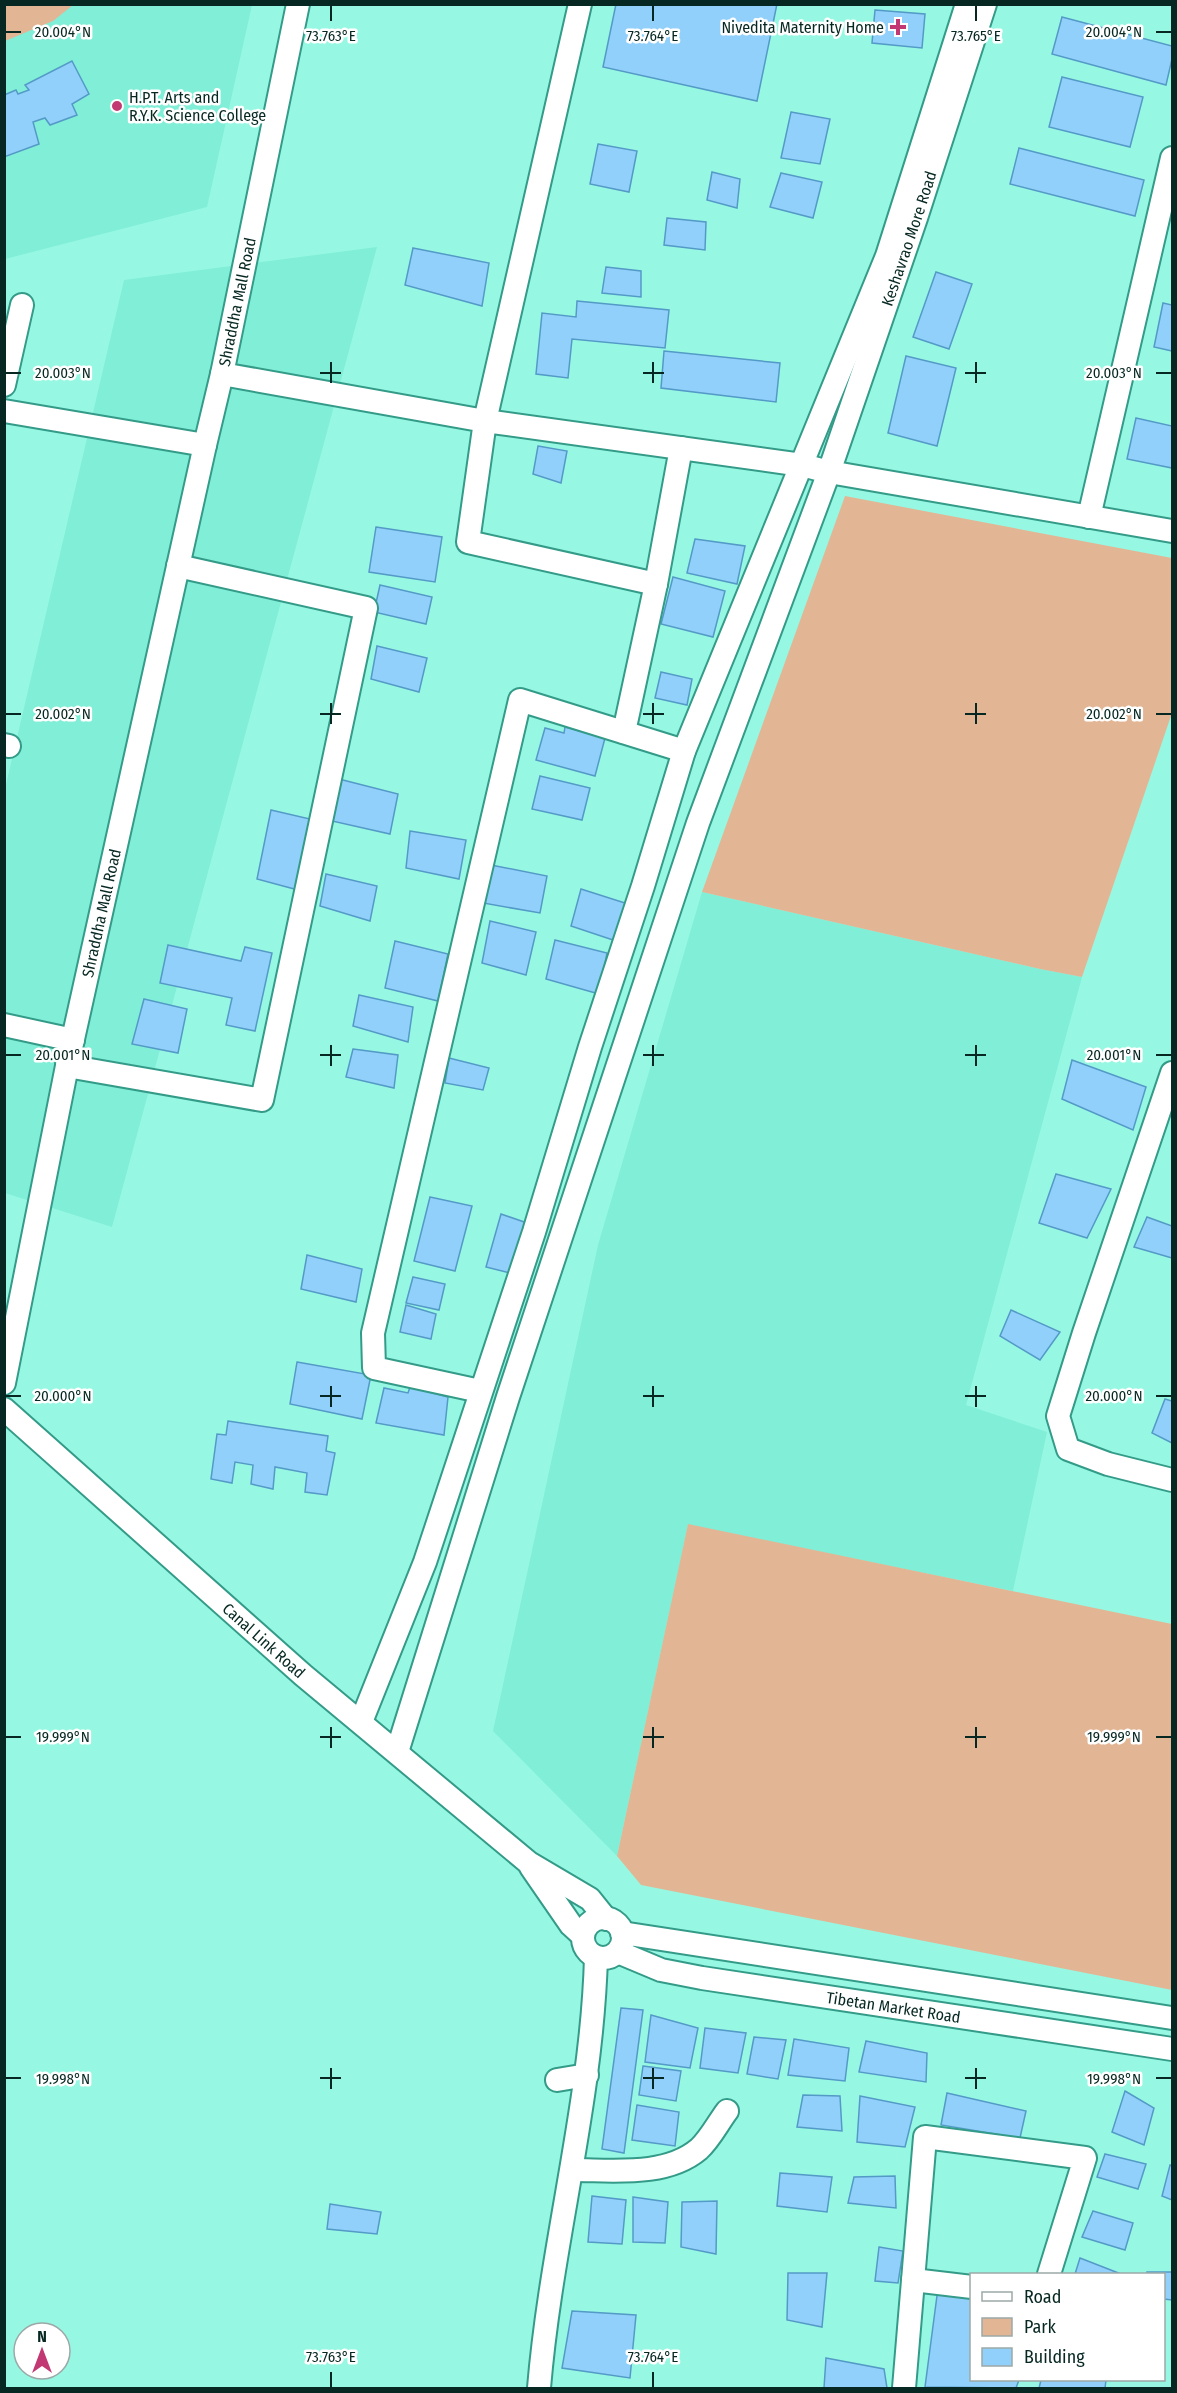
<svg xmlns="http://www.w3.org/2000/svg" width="1177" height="2393" font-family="'Fira Sans Condensed',sans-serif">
<rect width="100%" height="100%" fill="#96f8e3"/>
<!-- built -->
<g fill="#81eed7">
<polygon points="5,5 252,5 207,207 5,259"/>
<polygon points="377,247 112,1227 5,1193 5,789 124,280"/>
<polygon points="702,892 1040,969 1082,977 966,1405 1047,1432 1013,1591 688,1525 617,1856 493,1731 598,1245"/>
</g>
<!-- green -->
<g fill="#e2b695">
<polygon points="5,4 73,4 73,5 53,21 5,41"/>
<polygon points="845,496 1172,558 1172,713 1082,977 1040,969 702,892"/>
<polygon points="688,1524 1172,1624 1172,1990 641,1885 617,1856"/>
</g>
<!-- building -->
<g fill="#91d0fb" stroke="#549ac7" stroke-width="1.5">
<polygon points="616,4 777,4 757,101 603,67"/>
<polygon points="875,10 925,14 922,48 872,43"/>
<polygon points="1062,17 1172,46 1172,59 1166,85 1052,54"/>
<polygon points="72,61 89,94 72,104 77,115 50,125 45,118 33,122 39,144 4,157 4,95 16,90 18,94 29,90 25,85"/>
<polygon points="1062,77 1143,97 1130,147 1049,127"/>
<polygon points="791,112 830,119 820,164 781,158"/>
<polygon points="598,144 637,151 629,192 590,184"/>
<polygon points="1019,148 1144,180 1135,216 1010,184"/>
<polygon points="712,172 740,179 737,208 707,200"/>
<polygon points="781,173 822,182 813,218 770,207"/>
<polygon points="667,218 706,222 705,250 664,245"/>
<polygon points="413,248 489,263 482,306 405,285"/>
<polygon points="606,267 641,271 641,297 602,293"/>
<polygon points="936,272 972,284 949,349 913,337"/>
<polygon points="577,301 669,310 665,348 572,339 568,378 536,374 542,313 576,317"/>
<polygon points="1163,303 1172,305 1172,351 1154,347"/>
<polygon points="664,351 780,363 776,402 661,388"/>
<polygon points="906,356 956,368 937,446 888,433"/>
<polygon points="1136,418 1172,426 1172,468 1127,459"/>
<polygon points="538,446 567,451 561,483 533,474"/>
<polygon points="376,527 442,537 435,582 369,572"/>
<polygon points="695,539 745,546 737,584 687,573"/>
<polygon points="673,577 725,591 713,637 661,624"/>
<polygon points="380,585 432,597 426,624 374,612"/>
<polygon points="377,646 427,658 419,692 371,679"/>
<polygon points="661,672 692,679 687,705 655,698"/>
<polygon points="565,727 605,738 595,776 536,760 545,728 564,733"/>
<polygon points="540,776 590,788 582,820 532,809"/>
<polygon points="339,779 398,794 390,834 332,821"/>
<polygon points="271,810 310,819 298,890 257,879"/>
<polygon points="410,831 466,840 459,879 406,868"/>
<polygon points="491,865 547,876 540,913 483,903"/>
<polygon points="326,874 377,886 370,921 320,906"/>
<polygon points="581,889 625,903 616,941 571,926"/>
<polygon points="490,921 536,932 526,975 482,963"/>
<polygon points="555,940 607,953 599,994 546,979"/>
<polygon points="395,941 448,954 438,1001 385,988"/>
<polygon points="168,945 241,961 245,947 272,953 255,1031 226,1025 232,998 160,983"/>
<polygon points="359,995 413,1007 408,1042 353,1026"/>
<polygon points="144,999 187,1009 178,1053 132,1044"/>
<polygon points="353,1049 398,1055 394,1088 346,1077"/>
<polygon points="449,1058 489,1068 483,1090 445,1083"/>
<polygon points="1072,1060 1146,1087 1133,1130 1062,1099"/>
<polygon points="1056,1174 1111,1189 1087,1238 1039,1223"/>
<polygon points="430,1197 472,1206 455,1271 414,1261"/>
<polygon points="501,1214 530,1224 514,1274 486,1267"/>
<polygon points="1147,1217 1172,1226 1172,1258 1134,1247"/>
<polygon points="307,1255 362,1269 356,1302 301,1289"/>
<polygon points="413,1277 445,1284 439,1310 406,1303"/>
<polygon points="406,1305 436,1314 431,1339 400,1332"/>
<polygon points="1011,1310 1060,1332 1040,1360 1000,1336"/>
<polygon points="297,1362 371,1375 362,1419 290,1404"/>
<polygon points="410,1387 448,1397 444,1435 376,1423 384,1388 408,1393"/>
<polygon points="1165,1399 1172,1401 1172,1443 1152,1433"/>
<polygon points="228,1421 328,1436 326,1451 335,1453 327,1495 305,1492 307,1473 275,1467 273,1489 251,1484 253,1465 235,1462 232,1483 211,1479 217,1434 226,1435"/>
<polygon points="621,2008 643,2010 624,2153 602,2149"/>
<polygon points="651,2015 698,2028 690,2068 645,2062"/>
<polygon points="705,2028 746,2033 738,2073 700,2068"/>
<polygon points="754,2037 786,2040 778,2079 747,2074"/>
<polygon points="794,2039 849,2048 845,2081 788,2075"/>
<polygon points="866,2041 927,2053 926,2082 859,2072"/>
<polygon points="643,2066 681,2071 676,2101 639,2095"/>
<polygon points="1125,2091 1154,2108 1144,2145 1112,2132"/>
<polygon points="947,2093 1026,2111 1020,2138 941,2125"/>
<polygon points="803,2095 840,2096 842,2131 797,2127"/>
<polygon points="860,2096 915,2107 905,2147 857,2142"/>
<polygon points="637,2105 679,2112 675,2146 632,2140"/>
<polygon points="1105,2154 1146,2164 1138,2189 1097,2177"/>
<polygon points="1170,2165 1172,2166 1172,2200 1162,2196"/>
<polygon points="780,2173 832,2177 827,2212 777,2206"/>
<polygon points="895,2176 896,2208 848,2203 854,2177"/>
<polygon points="592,2196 626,2200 622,2244 588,2242"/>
<polygon points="633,2197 668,2202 665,2243 633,2242"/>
<polygon points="717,2201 716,2254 681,2247 682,2202"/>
<polygon points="330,2204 381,2212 377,2234 327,2229"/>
<polygon points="1093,2211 1133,2223 1125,2250 1082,2237"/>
<polygon points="879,2247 903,2251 898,2283 875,2281"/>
<polygon points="1080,2258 1121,2274 1075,2274"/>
<polygon points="1147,2272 1172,2272 1172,2300 1164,2299 1164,2274 1147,2274"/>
<polygon points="788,2273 827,2273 822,2327 787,2320"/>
<polygon points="938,2288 972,2292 972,2380 1019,2380 1016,2388 925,2387"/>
<polygon points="572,2311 636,2315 630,2378 562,2368"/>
<polygon points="826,2358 884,2369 887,2388 824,2388"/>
<polygon points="1041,2380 1106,2380 1105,2388 1039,2388"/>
</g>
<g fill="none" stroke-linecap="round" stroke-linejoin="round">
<!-- minor casing -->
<g stroke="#349b89" stroke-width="26">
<g id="minor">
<polyline points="580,4 485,421 802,465 829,472 1172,531"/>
<polyline points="222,374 485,421 468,542 656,584"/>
<polyline points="4,385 22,305"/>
<polyline points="4,411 205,445"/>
<polyline points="1089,517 1172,158"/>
<polyline points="624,732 656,584 681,448"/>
<polyline points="4,745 9,746"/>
<polyline points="4,1025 73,1040"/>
<polyline points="67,1066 262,1100 366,608 178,566"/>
<polyline points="1172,1073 1084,1333 1058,1416 1068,1449 1108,1464 1172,1480"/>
<path id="s1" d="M4,1383L67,1066L205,445L222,374L298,4"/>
<polyline points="480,1391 374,1368 373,1333 520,700 684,751"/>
<path id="s2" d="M4,1409L303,1675L529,1863L590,1899L606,1919"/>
<polyline points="361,1722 425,1562 534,1232 590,1047 643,886 684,751 887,256 967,4"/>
<path id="s3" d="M397,1752L508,1397L698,823L829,472L916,218L985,4"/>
<polyline points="531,1867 571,1925 583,1936"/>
<circle cx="603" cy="1938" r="20"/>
<polyline points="622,1933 1172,2018"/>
<path id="s4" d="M618,1952L661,1970L702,1978L1172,2049"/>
<polyline points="557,2080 587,2075"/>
<path d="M573,2170C613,2170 666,2177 699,2149C710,2139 718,2123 727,2111"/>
<polyline points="913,2280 972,2287"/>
<path d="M539,2388C551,2244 592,2103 596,1957"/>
<polyline points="904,2388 925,2137 1085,2158 1049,2274"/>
</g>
</g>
<!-- minor -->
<use href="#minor" stroke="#fff" stroke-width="22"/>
</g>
<!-- ticks -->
<path fill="none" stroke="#072822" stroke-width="2" d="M331,6V21M653,6V21M976,6V21M6,32H21M1156,32H1171M331,362V383M653,362V383M976,362V383M6,373H21M320,373H341M643,373H664M965,373H986M1156,373H1171M331,703V724M653,703V724M976,703V724M6,714H21M320,714H341M643,714H664M965,714H986M1156,714H1171M331,1045V1066M653,1045V1066M976,1045V1066M6,1055H21M320,1055H341M643,1055H664M965,1055H986M1156,1055H1171M331,1386V1407M653,1386V1407M976,1386V1407M6,1396H21M320,1396H341M643,1396H664M965,1396H986M1156,1396H1171M331,1727V1748M653,1727V1748M976,1727V1748M6,1737H21M320,1737H341M643,1737H664M965,1737H986M1156,1737H1171M331,2068V2089M653,2068V2089M976,2068V2089M6,2078H21M320,2078H341M643,2078H664M965,2078H986M1156,2078H1171M331,2372V2387M653,2372V2387"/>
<!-- markers -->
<g fill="#c23873" stroke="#fff" stroke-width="2">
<path d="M895 18h6v6h6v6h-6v6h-6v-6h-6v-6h6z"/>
<circle cx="117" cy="106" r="6"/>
</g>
<g text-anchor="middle" stroke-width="5" stroke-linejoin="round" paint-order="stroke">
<!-- poi labels -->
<g font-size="16" fill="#072822" stroke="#fff" text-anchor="end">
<text x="884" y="33">Nivedita Maternity Home</text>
<text x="129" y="103" text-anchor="start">H.P.T. Arts and<tspan x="129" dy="18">R.Y.K. Science College</tspan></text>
</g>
<!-- street labels -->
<g font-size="16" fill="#072822" stroke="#fff">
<text dy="6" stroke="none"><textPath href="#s3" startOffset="1598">Keshavrao More Road</textPath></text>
<text dy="6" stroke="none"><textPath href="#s1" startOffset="1106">Shraddha Mall Road</textPath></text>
<text dy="6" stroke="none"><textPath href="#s1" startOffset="480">Shraddha Mall Road</textPath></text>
<text dy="6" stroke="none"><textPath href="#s2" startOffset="348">Canal Link Road</textPath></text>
<text dy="6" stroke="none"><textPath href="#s4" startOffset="282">Tibetan Market Road</textPath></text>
</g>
</g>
<g font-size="15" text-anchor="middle" fill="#072822" stroke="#fff" stroke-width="5" stroke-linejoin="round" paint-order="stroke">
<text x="63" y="37">20.004°N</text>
<text x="1114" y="37">20.004°N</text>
<text x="331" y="41">73.763°E</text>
<text x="653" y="41">73.764°E</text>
<text x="976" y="41">73.765°E</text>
<text x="63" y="378">20.003°N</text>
<text x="1114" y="378">20.003°N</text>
<text x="63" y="719">20.002°N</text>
<text x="1114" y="719">20.002°N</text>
<text x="63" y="1060">20.001°N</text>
<text x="1114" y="1060">20.001°N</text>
<text x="63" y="1401">20.000°N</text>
<text x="1114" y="1401">20.000°N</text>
<text x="63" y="1742">19.999°N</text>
<text x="1114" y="1742">19.999°N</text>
<text x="63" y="2084">19.998°N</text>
<text x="1114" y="2084">19.998°N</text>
<text x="331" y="2362">73.763°E</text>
<text x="653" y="2362">73.764°E</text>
</g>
<!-- border -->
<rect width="1177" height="2393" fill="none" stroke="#072822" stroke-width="12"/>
<!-- legend -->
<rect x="970" y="2273" width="195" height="108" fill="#ffffff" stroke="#9ca9a7" stroke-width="1.5"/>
<rect x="982" y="2292" width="30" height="9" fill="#ffffff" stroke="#9ca9a7" stroke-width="1.5"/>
<text x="1024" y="2303" font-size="18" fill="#072822">Road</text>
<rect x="982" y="2318" width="30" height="18" fill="#e2b695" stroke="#9ca9a7" stroke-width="1.5"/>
<text x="1024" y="2333" font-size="18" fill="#072822">Park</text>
<rect x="982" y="2348" width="30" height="18" fill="#91d0fb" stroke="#9ca9a7" stroke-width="1.5"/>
<text x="1024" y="2363" font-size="18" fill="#072822">Building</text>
<!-- north arrow -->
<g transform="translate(42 2351)"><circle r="28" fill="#ffffff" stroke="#9ca9a7" stroke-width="1.5"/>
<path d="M0-4.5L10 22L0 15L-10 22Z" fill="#c23873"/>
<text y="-9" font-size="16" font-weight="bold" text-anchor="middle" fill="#072822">N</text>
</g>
</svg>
